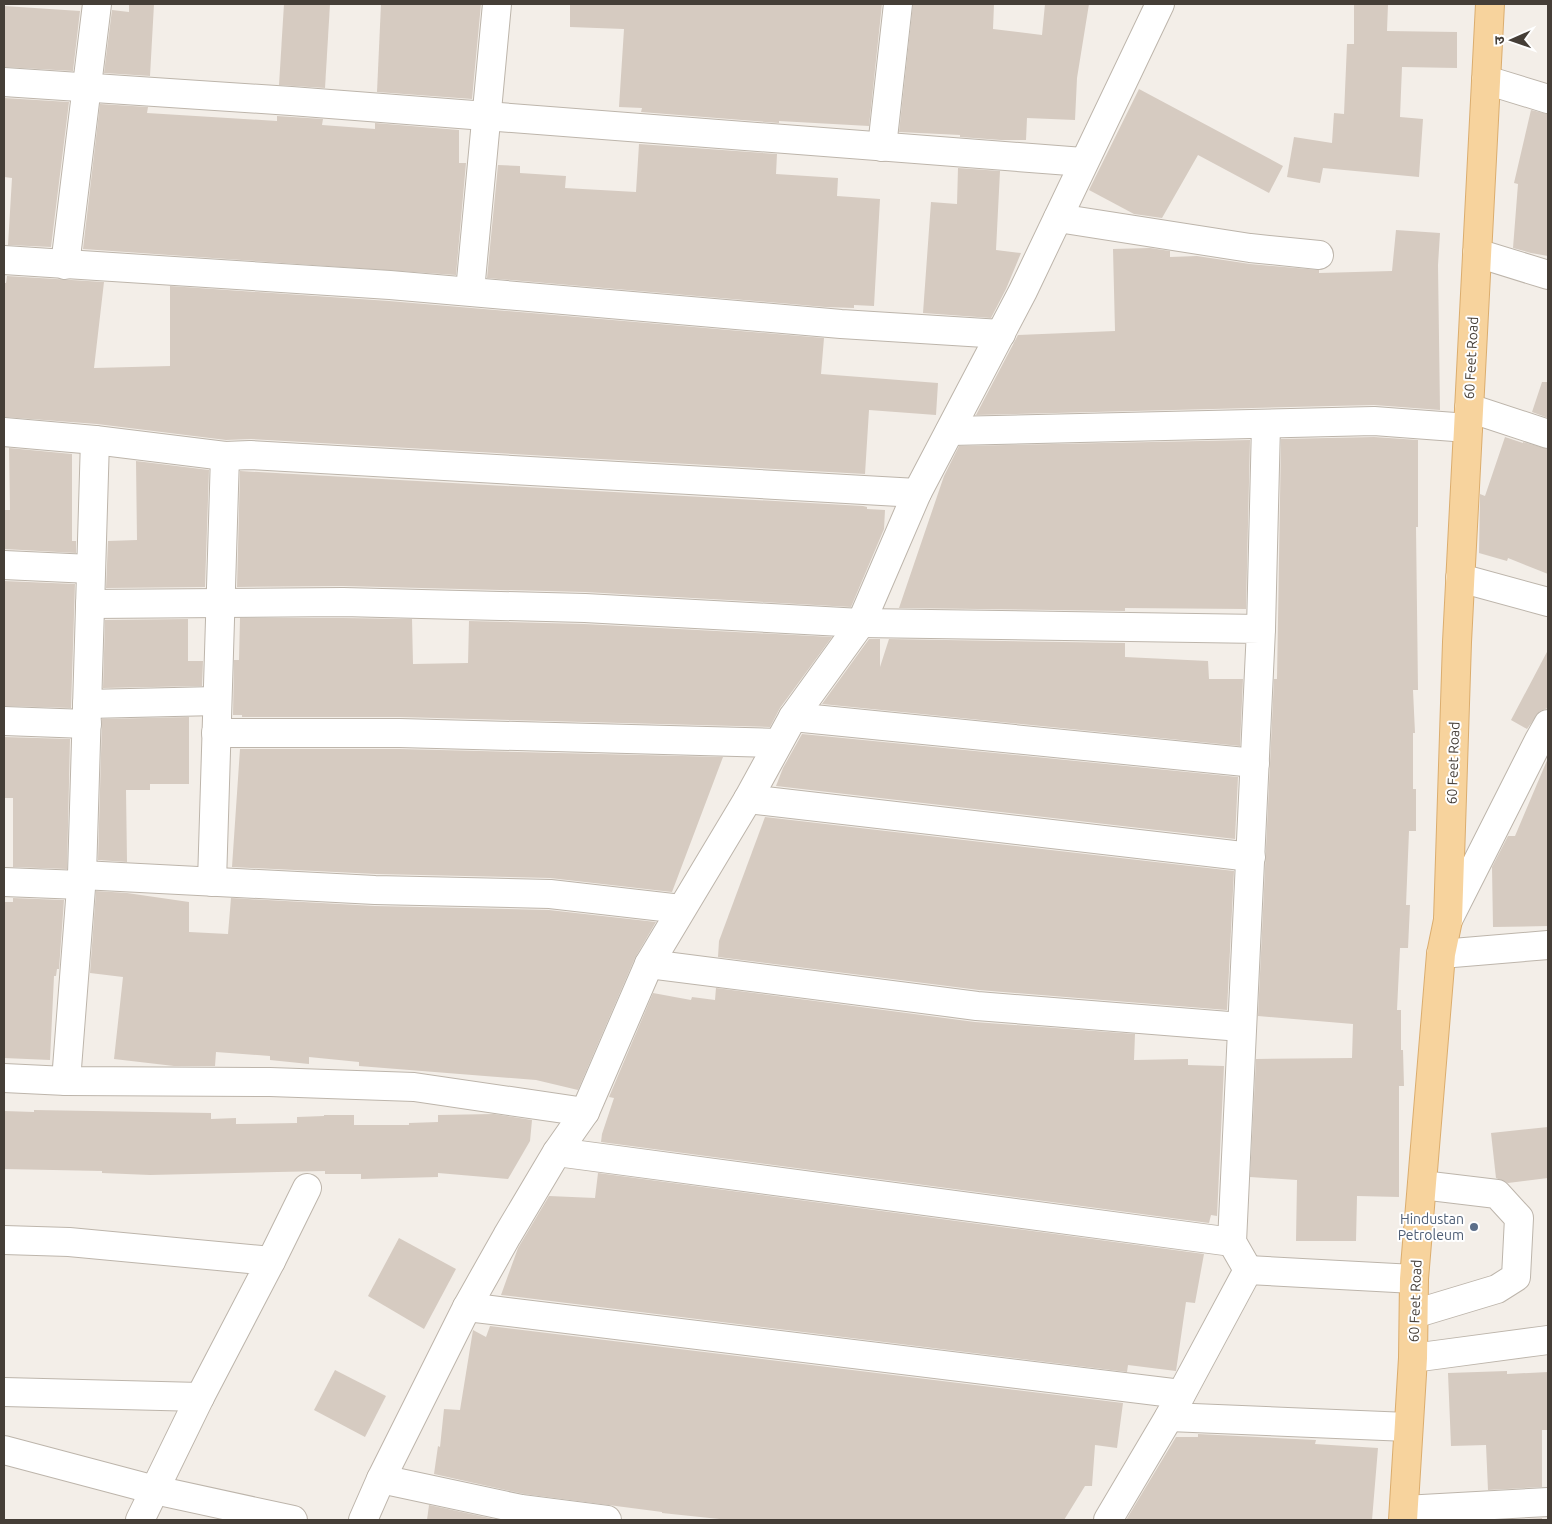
<svg xmlns="http://www.w3.org/2000/svg" width="1552" height="1524" font-family="Ubuntu,'Noto Sans Devanagari',sans-serif">
<rect width="100%" height="100%" fill="#f3eee8"/>
<!-- building -->
<g fill="#d6cbc1">
<polygon points="129,4 154,4 150,76 104,73 112,10 129,12"/>
<polygon points="284,4 330,4 325,88 279,85"/>
<polygon points="381,4 481,4 472,99 377,92"/>
<polygon points="570,4 882,4 869,126 779,121 779,123 641,112 642,108 619,107 624,29 570,27"/>
<polygon points="913,4 994,4 993,29 1042,35 1045,4 1089,4 1077,78 1075,120 1027,118 1026,140 1001,140 960,137 960,135 899,132"/>
<polygon points="1354,4 1388,4 1387,31 1457,32 1457,68 1402,67 1400,117 1423,119 1419,177 1323,168 1320,183 1287,177 1294,137 1332,143 1334,113 1344,114 1347,44 1354,44"/>
<polygon points="4,6 80,11 73,71 4,67"/>
<polygon points="1139,89 1283,166 1269,193 1198,155 1162,218 1134,214 1089,190"/>
<polygon points="4,98 69,102 51,247 8,245 12,178 4,177"/>
<polygon points="100,104 148,107 147,113 277,121 277,116 323,119 322,125 375,129 375,123 459,130 459,163 466,163 456,275 83,249"/>
<polygon points="1531,110 1548,114 1548,256 1531,253 1513,248 1518,184 1514,183"/>
<polygon points="639,144 777,154 776,174 838,178 837,196 880,199 874,306 854,305 854,308 825,307 487,278 498,165 520,166 520,173 566,176 565,188 636,192"/>
<polygon points="958,168 1000,171 996,250 1021,253 1006,289 991,318 923,313 931,202 957,204"/>
<polygon points="1396,230 1440,233 1438,265 1440,410 1374,405 976,415 1018,335 1115,331 1113,249 1150,248 1170,251 1170,257 1197,256 1250,264 1319,270 1319,273 1392,271"/>
<polygon points="7,276 104,282 94,368 170,366 170,286 389,301 824,338 821,374 938,383 936,415 869,410 865,474 251,439 226,440 97,424 4,417 4,283 6,283"/>
<polygon points="1542,382 1548,382 1548,418 1532,412"/>
<polygon points="1374,437 1418,440 1418,527 1416,527 1418,690 1413,690 1415,733 1413,733 1413,789 1416,789 1416,831 1409,831 1406,905 1410,905 1408,948 1400,948 1397,1010 1401,1010 1401,1050 1403,1050 1404,1086 1399,1086 1399,1197 1357,1196 1356,1241 1296,1241 1297,1180 1250,1177 1256,1059 1352,1058 1353,1024 1258,1016 1274,679 1277,679 1281,439"/>
<polygon points="1505,437 1523,443 1523,442 1548,449 1548,574 1508,558 1507,561 1479,553 1480,494 1485,496"/>
<polygon points="1250,440 1246,609 1125,608 1125,611 899,608 944,476 959,446"/>
<polygon points="9,448 72,454 72,541 76,541 76,553 4,549 4,510 10,510"/>
<polygon points="136,461 209,470 205,587 106,588 108,541 137,540"/>
<polygon points="240,471 863,506 867,507 867,509 885,510 884,529 851,607 585,592 343,586 237,587"/>
<polygon points="4,581 75,584 71,708 4,706"/>
<polygon points="240,618 343,618 412,619 413,664 468,663 469,621 584,624 832,637 780,708 770,727 400,717 242,717 242,715 233,715 234,660 239,660"/>
<polygon points="188,619 188,661 203,661 202,686 103,688 105,620"/>
<polygon points="869,639 880,639 880,667 889,639 1125,643 1125,657 1208,661 1209,679 1243,679 1240,746 822,704"/>
<polygon points="1548,650 1548,708 1540,711 1527,729 1511,720"/>
<polygon points="189,717 189,784 150,784 150,790 126,790 127,862 98,860 102,719"/>
<polygon points="802,734 1238,777 1235,839 776,786 783,768"/>
<polygon points="4,737 70,739 67,869 13,867 13,798 4,798"/>
<polygon points="240,749 400,749 723,757 672,892 550,878 376,874 232,867"/>
<polygon points="1548,758 1548,926 1493,927 1492,867 1508,836 1515,836"/>
<polygon points="765,817 1234,871 1227,1010 979,990 718,957 719,941"/>
<polygon points="96,891 127,893 189,902 189,932 228,934 231,898 375,906 549,910 656,922 635,958 578,1090 536,1080 359,1066 359,1062 309,1057 309,1064 270,1060 270,1056 216,1052 215,1066 174,1066 114,1059 123,977 90,973"/>
<polygon points="13,898 64,900 59,969 57,969 56,976 54,976 50,1060 4,1058 4,902 13,902"/>
<polygon points="716,988 975,1022 1135,1034 1134,1060 1188,1059 1188,1065 1224,1066 1217,1216 1211,1215 1209,1223 601,1142 602,1134 614,1098 609,1097 653,993 691,1000 692,997 715,1000"/>
<polygon points="34,1110 211,1113 211,1119 236,1118 236,1124 297,1123 297,1117 324,1116 324,1115 354,1115 354,1125 409,1125 409,1123 438,1122 438,1115 494,1114 532,1120 530,1141 508,1179 438,1173 438,1177 361,1179 361,1174 325,1174 325,1171 150,1175 102,1173 102,1171 4,1169 4,1111 34,1112"/>
<polygon points="1548,1127 1548,1178 1508,1183 1496,1178 1491,1133"/>
<polygon points="598,1173 1204,1254 1195,1303 1186,1302 1176,1371 1128,1365 1127,1372 501,1295 518,1248 549,1196 595,1198"/>
<polygon points="399,1238 456,1269 424,1329 368,1296"/>
<polygon points="490,1326 1123,1403 1117,1448 1095,1445 1092,1486 1085,1486 1064,1520 729,1520 662,1513 662,1512 524,1494 434,1474 438,1446 440,1447 444,1409 460,1410 473,1330 486,1337"/>
<polygon points="335,1370 386,1396 365,1437 314,1410"/>
<polygon points="1507,1371 1507,1374 1548,1372 1548,1430 1542,1430 1542,1487 1488,1490 1486,1445 1451,1446 1448,1373"/>
<polygon points="1198,1434 1316,1440 1315,1444 1378,1448 1372,1520 1126,1520 1176,1437 1198,1437"/>
<polygon points="429,1505 499,1520 427,1520"/>
<polygon points="1542,1518 1542,1520 1501,1520"/>
</g>
<g fill="none" stroke-linecap="round" stroke-linejoin="round">
<!-- minor casing -->
<g stroke="#bdb5ab" stroke-width="30">
<g id="minor">
<polyline points="1486,80 1548,99"/>
<polyline points="4,82 291,101 1083,162"/>
<polyline points="882,147 898,4"/>
<polyline points="1058,218 1250,248 1319,255"/>
<polyline points="1477,253 1548,275"/>
<polyline points="4,260 390,285 841,324 1001,334"/>
<polyline points="65,265 97,4"/>
<polyline points="470,291 497,4"/>
<polyline points="1469,408 1548,434"/>
<polyline points="950,431 1374,421 1468,428"/>
<polyline points="4,432 95,440 225,456 250,455 917,493"/>
<polyline points="4,565 91,569"/>
<polyline points="1460,578 1548,602"/>
<path d="M90,604L343,602L585,608L861,623L1261,629C1252,833 1240,1037 1232,1242L1248,1270"/>
<polyline points="1261,629 1266,425"/>
<polyline points="87,704 217,701"/>
<polyline points="793,717 1255,763"/>
<polyline points="4,721 87,724"/>
<polyline points="216,733 400,733 778,743"/>
<polyline points="748,799 1251,857"/>
<polyline points="82,875 375,890 550,894 681,909"/>
<polyline points="4,882 81,885"/>
<polyline points="212,882 225,456"/>
<polyline points="1448,920 1539,740 1548,724"/>
<polyline points="1441,954 1548,945"/>
<polyline points="649,964 977,1006 1241,1027"/>
<polyline points="4,1078 66,1081 270,1082 414,1087 585,1112"/>
<polyline points="66,1081 82,875 95,440"/>
<polyline points="557,1152 1232,1242"/>
<polyline points="4,1240 69,1242 271,1261 200,1397 140,1520"/>
<polyline points="271,1261 307,1188"/>
<polyline points="1248,1270 1414,1279"/>
<polyline points="467,1307 1181,1394"/>
<polyline points="1414,1314 1497,1289 1516,1277 1519,1218 1497,1194 1422,1185"/>
<polyline points="1413,1358 1548,1340"/>
<polyline points="4,1392 200,1397"/>
<polyline points="1169,1417 1408,1427"/>
<polyline points="4,1450 155,1490 293,1520"/>
<polyline points="381,1479 521,1509 607,1520"/>
<polyline points="1404,1510 1548,1502"/>
<polyline points="363,1520 381,1479 467,1307 507,1236 557,1152 585,1112 649,964 748,799 793,717 861,623 917,493 1023,291 1160,4"/>
<polyline points="1108,1520 1169,1417 1248,1270"/>
</g>
</g>
<!-- major casing -->
<g stroke="#dbad6e" stroke-width="30">
<polyline id="major" points="1403,1520 1413,1358 1414,1279 1441,954 1448,920 1457,642 1490,4"/>
</g>
<!-- minor -->
<use href="#minor" stroke="#fff" stroke-width="28"/>
<!-- major -->
<use href="#major" stroke="#f7d39d" stroke-width="28"/>
</g>
<!-- markers -->
<circle fill="#5c6f8a" stroke="#fff" stroke-width="2" cx="1474" cy="1227" r="5"/>
<g text-anchor="middle" stroke-width="4" stroke-linejoin="round" paint-order="stroke">
<!-- street labels -->
<g font-size="14" fill="#453e37" stroke="#fff">
<text transform="translate(1471 358) rotate(-87)" y="5">60 Feet Road</text>
<text transform="translate(1453 763) rotate(-88)" y="5">60 Feet Road</text>
<text transform="translate(1415 1301) rotate(-88)" y="5">60 Feet Road</text>
</g>
<!-- service labels -->
<g font-size="14" fill="#4e5e75" stroke="#fff" text-anchor="end">
<text x="1464" y="1224">Hindustan<tspan x="1464" dy="16">Petroleum</tspan></text>
</g>
</g>
<!-- border -->
<rect width="1552" height="1524" fill="none" stroke="#453e37" stroke-width="10"/>
<!-- north arrow -->
<g transform="translate(1512 40) rotate(268)" stroke="#ffffff" stroke-width="4" paint-order="stroke">
<path d="M0-4L9 19L0 12L-9 19Z" fill="#453e37"/>
<text y="-8" font-size="14" font-weight="bold" text-anchor="middle" fill="#453e37">उ</text>
</g>
</svg>
